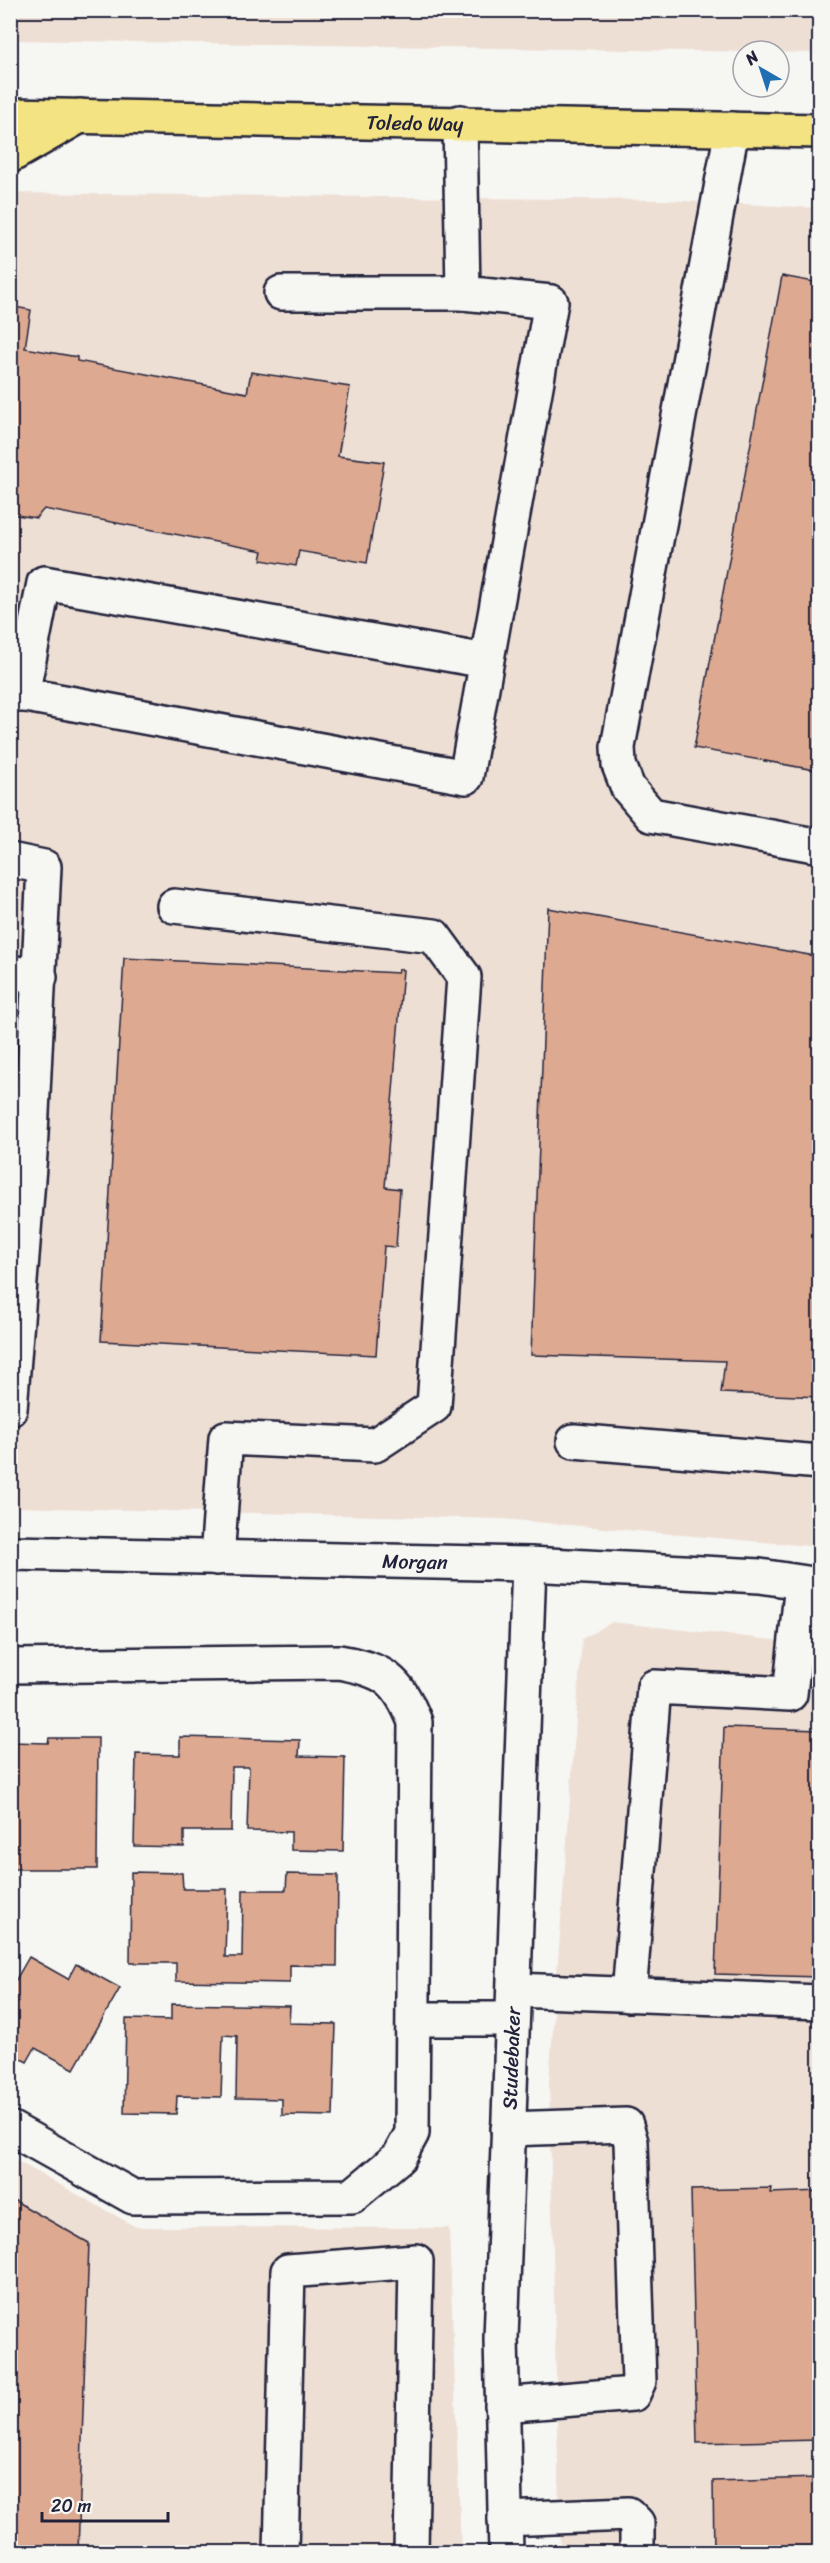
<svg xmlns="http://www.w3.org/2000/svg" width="830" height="2563" font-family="Sriracha,sans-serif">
<rect width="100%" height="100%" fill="#f6f6f2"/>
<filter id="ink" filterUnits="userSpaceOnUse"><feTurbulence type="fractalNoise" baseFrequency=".0167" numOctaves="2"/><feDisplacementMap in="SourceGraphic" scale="12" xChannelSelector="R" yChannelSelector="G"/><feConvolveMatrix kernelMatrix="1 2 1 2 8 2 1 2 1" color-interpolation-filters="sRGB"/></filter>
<g filter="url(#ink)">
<!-- built -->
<g fill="#eedfd5">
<polygon points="11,10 819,11 819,53 11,40"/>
<polygon points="11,193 664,200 819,208 819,1547 502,1519 11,1507"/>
<polygon points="612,1622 819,1645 819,2552 560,2552 549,2082 582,1639"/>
<polygon points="10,2157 136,2227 449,2228 461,2552 11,2552"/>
</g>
<!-- building -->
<g fill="#dda991" stroke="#22223b" stroke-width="1.5">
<polygon points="782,276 820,283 820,771 694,748"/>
<polygon points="10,306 31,310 25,348 77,357 77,361 247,393 251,372 350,387 338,456 384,462 367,563 299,551 296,566 261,560 263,551 44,509 36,518 10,514"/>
<polygon points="548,908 820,957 820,1397 721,1393 725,1361 531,1355"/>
<polygon points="124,958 398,973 399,969 403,970 385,1187 400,1189 396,1247 384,1246 376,1355 101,1341"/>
<polygon points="724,1727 820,1730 820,1977 715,1974"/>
<polygon points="180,1737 300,1740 299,1756 345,1757 343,1851 291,1850 291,1832 247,1831 249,1767 232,1767 231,1831 184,1831 184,1847 134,1846 136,1754 180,1755"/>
<polygon points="49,1738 98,1738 97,1869 10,1869 10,1742 48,1743"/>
<polygon points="131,1872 182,1873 183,1889 227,1889 225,1957 242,1957 243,1890 286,1890 287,1874 338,1875 337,1966 290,1965 290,1983 176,1981 176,1963 130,1963"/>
<polygon points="29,1957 68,1979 76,1964 120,1988 74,2069 35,2048 27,2062 10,2053 10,1990"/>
<polygon points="171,2004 290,2006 289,2023 336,2024 333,2116 282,2115 282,2099 236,2098 237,2036 223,2035 221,2097 177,2096 176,2114 124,2113 126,2019 171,2020"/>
<polygon points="771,2188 770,2193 820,2191 820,2440 697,2443 691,2190"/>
<polygon points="10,2198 89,2243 78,2552 10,2552"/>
<polygon points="820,2478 820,2552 714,2552 713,2481"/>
</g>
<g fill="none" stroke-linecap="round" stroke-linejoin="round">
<!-- minor casing -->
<g stroke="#22223b" stroke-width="38">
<g id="minor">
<polyline points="732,129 618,747 619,765 628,788 651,815 820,846"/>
<polyline points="281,293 463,293"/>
<polyline points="10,692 466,777 551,302 463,293 460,122"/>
<polyline points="22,695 44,583 486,661"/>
<polyline points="10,860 44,867 30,1154 10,1409"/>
<polyline points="174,906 434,936 464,977 434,1406 375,1445 226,1438 217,1558"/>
<polyline points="10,972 40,977"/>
<polyline points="574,1441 820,1462"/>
<path id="s1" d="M10,1553L529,1564L760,1576L820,1585"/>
<path d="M10,1666L339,1662C384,1670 398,1679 415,1722L412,2133L399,2157L352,2196L133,2197L10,2128"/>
<polyline points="515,1990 820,2002"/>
<polyline points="629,1995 654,1687 790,1694 802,1583"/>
<polyline points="414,2019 512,2019"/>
<polyline points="502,2405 633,2394 639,2381 631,2142 626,2125 508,2129"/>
<polyline points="505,2519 628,2514 637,2523 637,2552"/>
<polyline points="281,2552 288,2271 416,2261 411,2552"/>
<path id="s2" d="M506,2552L501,2339L529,1564"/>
</g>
</g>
<!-- major casing -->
<g stroke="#22223b" stroke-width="38">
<g id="major">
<path id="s3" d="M10,115L820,131"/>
<polyline points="10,156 80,116"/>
</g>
</g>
<!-- minor -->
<use href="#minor" stroke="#f6f6f2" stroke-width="33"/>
<!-- major -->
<use href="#major" stroke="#f4e382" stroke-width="33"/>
</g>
</g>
<g text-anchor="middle" stroke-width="4.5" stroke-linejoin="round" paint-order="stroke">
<!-- street labels -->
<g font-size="20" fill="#22223b" stroke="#f6f6f2">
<text dy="7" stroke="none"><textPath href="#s3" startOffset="405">Toledo Way</textPath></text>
<text dy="7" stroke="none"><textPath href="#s1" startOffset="405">Morgan</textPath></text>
<text dy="7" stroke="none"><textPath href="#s2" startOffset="494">Studebaker</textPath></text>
</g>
</g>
<!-- margin -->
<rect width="830" height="2563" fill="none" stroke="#f6f6f2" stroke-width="36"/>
<rect x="18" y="18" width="794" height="2527" fill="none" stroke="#22223b" stroke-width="2" filter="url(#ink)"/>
<!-- north arrow -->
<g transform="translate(761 69) rotate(321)"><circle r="28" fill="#f6f6f2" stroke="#a1a1a9" stroke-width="1.5"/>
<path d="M0-4.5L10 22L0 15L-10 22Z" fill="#1f6fb2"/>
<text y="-9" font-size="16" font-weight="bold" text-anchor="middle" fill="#22223b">N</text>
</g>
<!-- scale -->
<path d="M42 2512v9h126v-9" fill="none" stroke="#22223b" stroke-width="3"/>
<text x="51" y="2512" font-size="18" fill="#22223b" stroke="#f6f6f2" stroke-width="4.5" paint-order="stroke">20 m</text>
</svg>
